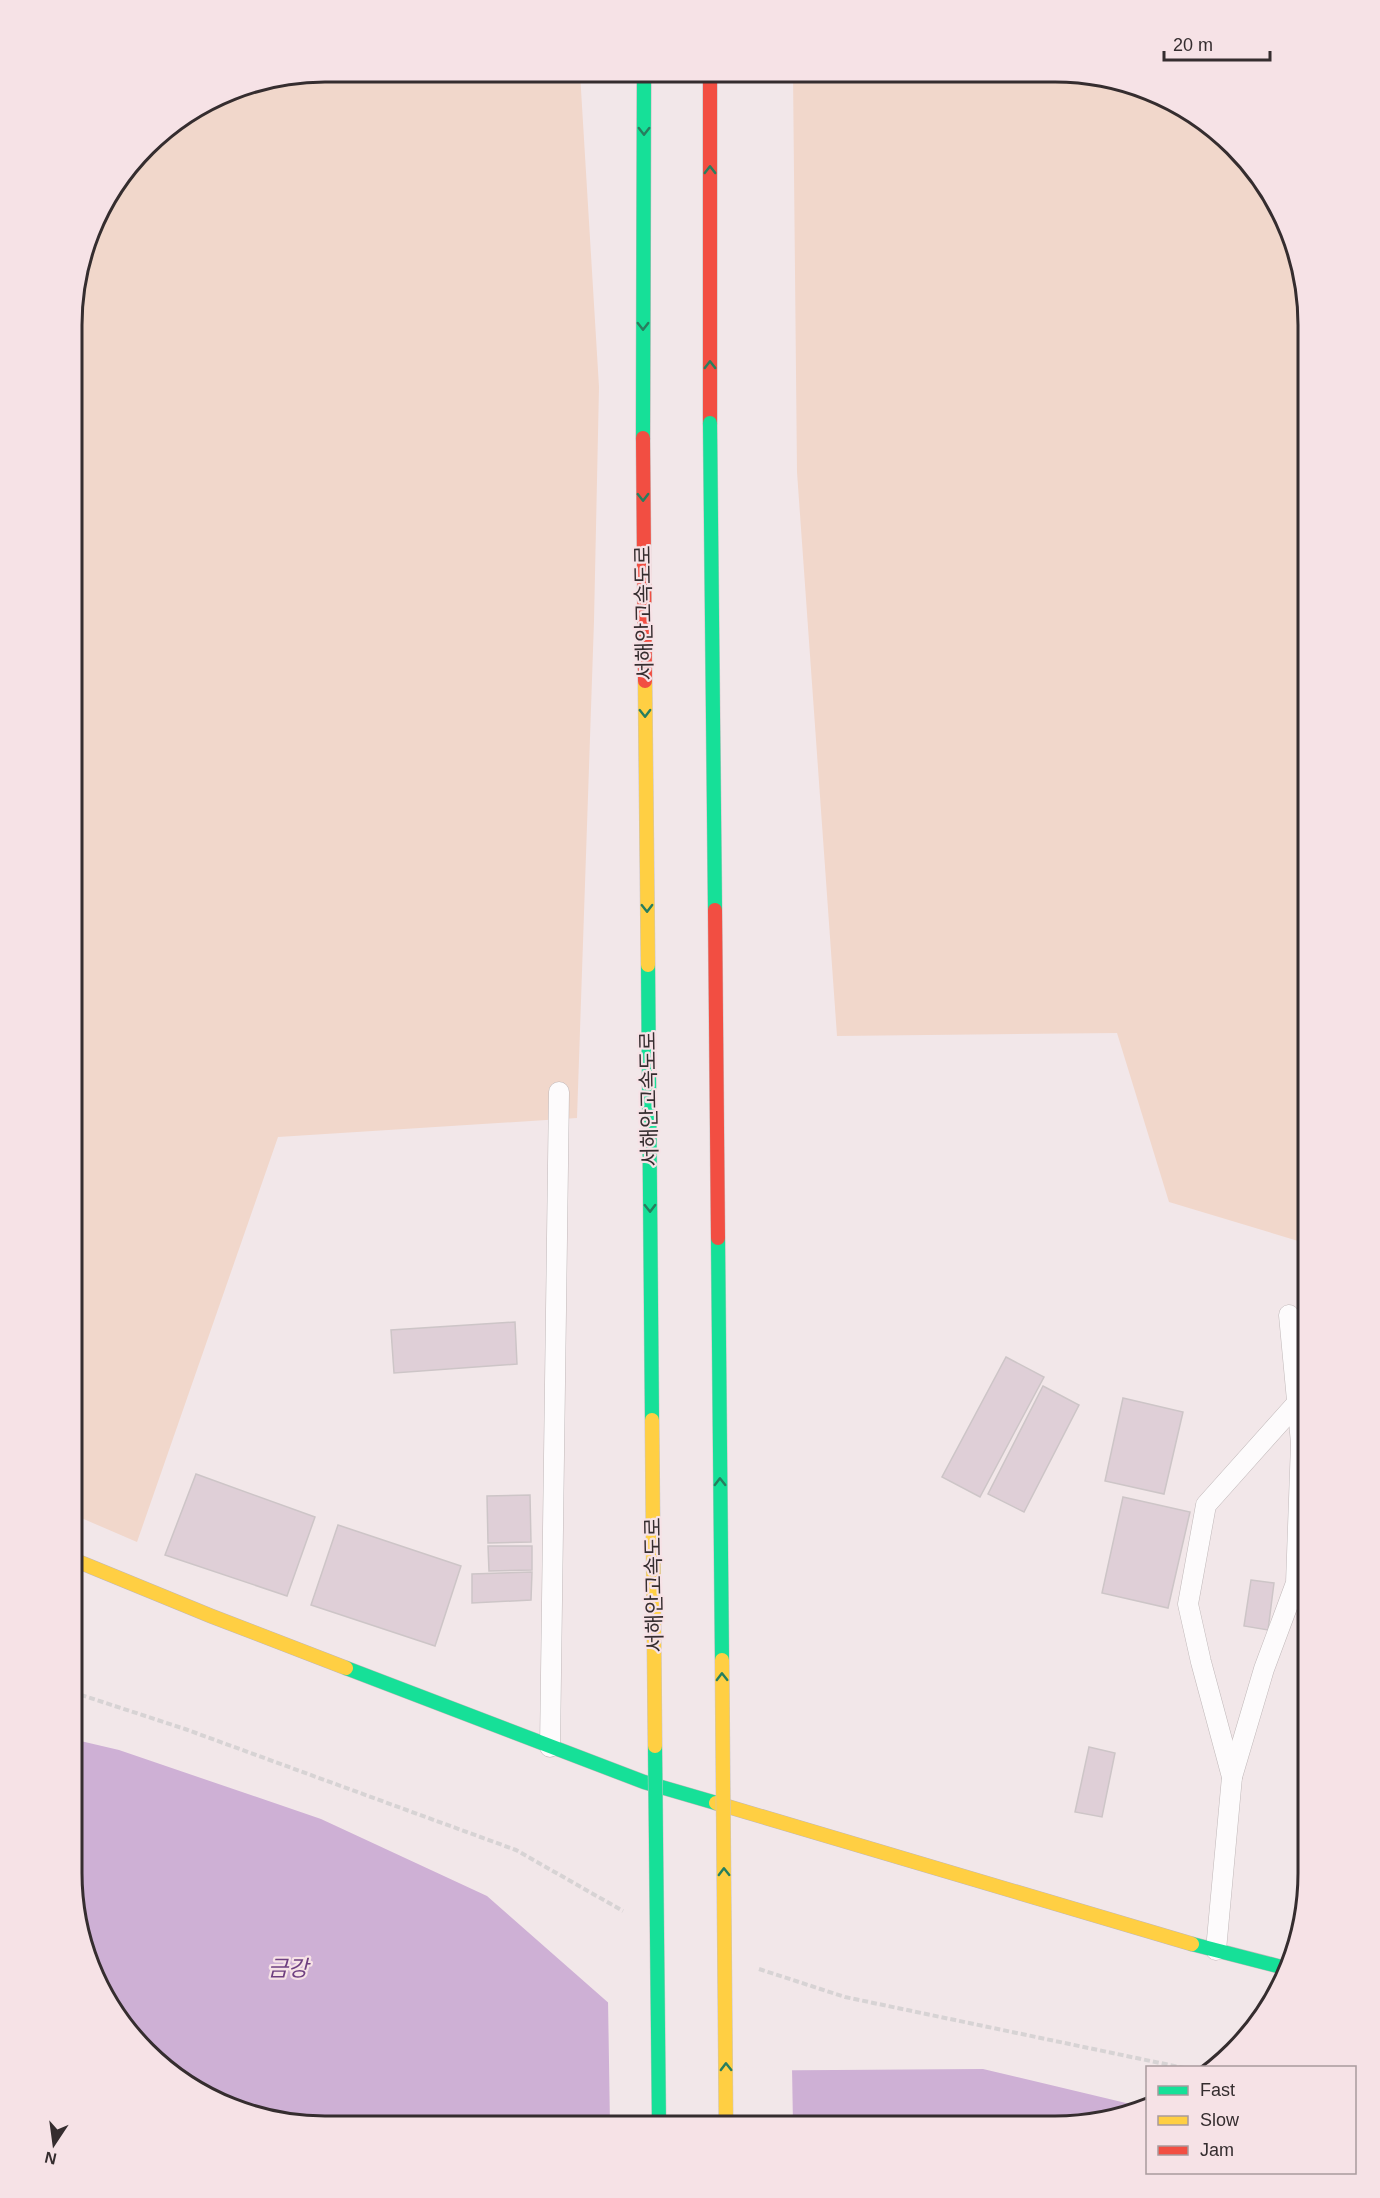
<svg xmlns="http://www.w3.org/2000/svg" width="1380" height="2198" font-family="Helvetica,'Noto Sans KR',sans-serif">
<rect width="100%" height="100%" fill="#f2e7e9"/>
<!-- green -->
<g fill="#f1d7cb">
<polygon points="326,72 580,73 599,387 594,621 577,1118 278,1137 137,1542 72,1514 74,293 98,213 158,135 229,91"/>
<polygon points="793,73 1088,74 1152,91 1209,125 1256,171 1289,229 1308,326 1308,1244 1169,1202 1117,1033 837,1036 797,472"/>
</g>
<!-- water -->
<polygon fill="#ceb0d5" points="72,1739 119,1750 321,1819 487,1896 686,2071 983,2069 1147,2108 1055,2126 293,2124 228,2107 171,2073 124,2027 91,1969 72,1872"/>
<!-- pier -->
<polygon fill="#f2e7e9" points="608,1999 688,2068 792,2067 793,2125 610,2125"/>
<!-- building -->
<g fill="#dfcfd7" stroke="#cdc5c7" stroke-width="1.5">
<polygon points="515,1322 517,1364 394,1373 391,1330"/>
<polygon points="1006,1357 1044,1377 980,1497 942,1477"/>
<polygon points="1043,1386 1079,1405 1024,1512 988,1494"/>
<polygon points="1123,1398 1183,1412 1164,1494 1105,1481"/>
<polygon points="196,1474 315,1517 287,1596 165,1555"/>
<polygon points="530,1495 531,1542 488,1543 487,1496"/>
<polygon points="1123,1497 1190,1512 1168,1608 1102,1593"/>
<polygon points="338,1525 461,1566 435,1646 311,1605"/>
<polygon points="488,1546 532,1546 532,1570 489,1571"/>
<polygon points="532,1572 531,1600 472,1603 472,1574"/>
<polygon points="1251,1580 1274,1583 1268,1630 1244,1626"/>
<polygon points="1089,1747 1115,1753 1102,1817 1075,1812"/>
</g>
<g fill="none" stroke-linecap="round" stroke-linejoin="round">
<!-- lane casing -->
<g stroke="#c0b8b9" stroke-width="21">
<g id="lane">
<polyline points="550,1747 559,1092"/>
<polyline points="1232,1777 1201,1662 1188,1604 1206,1505 1298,1402"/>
<polyline points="1216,1950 1232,1777 1264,1669 1296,1583 1301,1443 1289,1315"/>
</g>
</g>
<!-- fast casing -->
<g stroke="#c0b8b9" stroke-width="15">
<g id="fast">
<polyline points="643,438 644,73"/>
<polyline points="346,1668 644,1782 716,1803"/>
<polyline points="1192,1944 1289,1969"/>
</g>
</g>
<!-- slow casing -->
<g stroke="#c0b8b9" stroke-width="15">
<g id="slow">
<polyline points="72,1559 211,1616 346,1668"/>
<polyline points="716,1803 1192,1944"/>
</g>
</g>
<!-- jam casing -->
<g stroke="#c0b8b9" stroke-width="15">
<polyline id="jam" points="710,73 710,423"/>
</g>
<!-- path -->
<g stroke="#d7d3d4" stroke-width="4" stroke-dasharray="6 3" stroke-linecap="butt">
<polyline points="72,1692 185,1729 516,1850 623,1911"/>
<polyline points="759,1969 845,1997 1184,2068"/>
</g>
<!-- lane -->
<use href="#lane" stroke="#fdfbfc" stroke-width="20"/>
<!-- fast -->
<use href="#fast" stroke="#16e098" stroke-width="14"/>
<!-- slow -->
<use href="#slow" stroke="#ffcf43" stroke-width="14"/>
<!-- jam -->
<use href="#jam" stroke="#f24e42" stroke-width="14"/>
<!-- fast-bridge casing -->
<g stroke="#cac4c5" stroke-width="15" stroke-linecap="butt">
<g id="fast-bridge">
<polyline points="710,423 715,910"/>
<polyline points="648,965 652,1420"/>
<polyline points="718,1238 722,1660"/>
<polyline points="655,1746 659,2125"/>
</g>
</g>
<!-- slow-bridge casing -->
<g stroke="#cac4c5" stroke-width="15" stroke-linecap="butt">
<g id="slow-bridge">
<polyline points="645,681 648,965"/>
<polyline points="652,1420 655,1746"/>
<polyline points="722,1660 726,2125"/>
</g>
</g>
<!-- jam-bridge casing -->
<g stroke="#cac4c5" stroke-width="15" stroke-linecap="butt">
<g id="jam-bridge">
<polyline points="643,438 645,681"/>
<polyline points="715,910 718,1238"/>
</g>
</g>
<!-- fast-bridge -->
<use href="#fast-bridge" stroke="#16e098" stroke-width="14"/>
<!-- slow-bridge -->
<use href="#slow-bridge" stroke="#ffcf43" stroke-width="14"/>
<!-- jam-bridge -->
<use href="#jam-bridge" stroke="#f24e42" stroke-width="14"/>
</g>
<!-- one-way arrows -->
<defs><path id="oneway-chevron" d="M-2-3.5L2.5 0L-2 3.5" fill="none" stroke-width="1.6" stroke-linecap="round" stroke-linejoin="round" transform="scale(1.5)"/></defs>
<g stroke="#277e5e">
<use href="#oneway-chevron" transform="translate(644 131) rotate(90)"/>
<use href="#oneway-chevron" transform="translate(710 170) rotate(-90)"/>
<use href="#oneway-chevron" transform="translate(643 326) rotate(90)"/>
<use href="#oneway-chevron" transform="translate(710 365) rotate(-90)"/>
<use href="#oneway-chevron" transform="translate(643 497) rotate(89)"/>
<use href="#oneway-chevron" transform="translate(645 713) rotate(89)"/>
<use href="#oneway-chevron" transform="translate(647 908) rotate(89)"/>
<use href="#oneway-chevron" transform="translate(650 1208) rotate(89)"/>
<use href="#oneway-chevron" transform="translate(720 1482) rotate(-91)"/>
<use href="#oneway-chevron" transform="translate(722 1677) rotate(-91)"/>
<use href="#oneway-chevron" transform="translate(724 1872) rotate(-91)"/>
<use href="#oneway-chevron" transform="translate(726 2067) rotate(-91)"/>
</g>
<g text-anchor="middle" stroke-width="4.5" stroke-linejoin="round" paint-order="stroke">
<!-- street labels -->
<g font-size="21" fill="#352d2f" stroke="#f6e2e6">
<text transform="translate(644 613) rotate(-91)" y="7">서해안고속도로</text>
<text transform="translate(649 1099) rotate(-91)" y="7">서해안고속도로</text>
<text transform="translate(654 1585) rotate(-91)" y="7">서해안고속도로</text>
</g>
<!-- water labels -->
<g font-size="22" font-style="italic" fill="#6e3f80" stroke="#f6e2e6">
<text x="288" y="1976">금강</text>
</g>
</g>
<!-- crop -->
<path d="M0 0H1380V2198H0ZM325 82H1055A243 243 0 0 1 1298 325V1873A243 243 0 0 1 1055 2116H325A243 243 0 0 1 82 1873V325A243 243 0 0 1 325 82Z" fill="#f6e2e6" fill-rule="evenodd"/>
<path fill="none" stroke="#352d2f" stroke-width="3" d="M325 82H1055A243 243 0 0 1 1298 325V1873A243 243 0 0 1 1055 2116H325A243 243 0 0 1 82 1873V325A243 243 0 0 1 325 82Z"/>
<!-- legend -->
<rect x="1146" y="2066" width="210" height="108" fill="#f6e2e6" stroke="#a99a9d" stroke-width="1.5"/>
<rect x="1158" y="2086" width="30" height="9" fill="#16e098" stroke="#a99a9d" stroke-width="1.5"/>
<text x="1200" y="2096" font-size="18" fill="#352d2f">Fast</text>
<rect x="1158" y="2116" width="30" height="9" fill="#ffcf43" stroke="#a99a9d" stroke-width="1.5"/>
<text x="1200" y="2126" font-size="18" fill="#352d2f">Slow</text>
<rect x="1158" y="2146" width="30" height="9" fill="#f24e42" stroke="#a99a9d" stroke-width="1.5"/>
<text x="1200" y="2156" font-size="18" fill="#352d2f">Jam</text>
<!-- north arrow -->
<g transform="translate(54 2144) rotate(193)" stroke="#f6e2e6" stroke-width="4.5" paint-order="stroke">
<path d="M0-4.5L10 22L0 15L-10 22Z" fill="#352d2f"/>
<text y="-9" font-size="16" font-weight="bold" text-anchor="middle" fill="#352d2f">N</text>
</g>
<!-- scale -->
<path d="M1164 51v9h106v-9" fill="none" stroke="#352d2f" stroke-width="3"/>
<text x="1173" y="51" font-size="18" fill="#352d2f" stroke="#f6e2e6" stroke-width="4.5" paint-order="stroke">20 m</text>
</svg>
